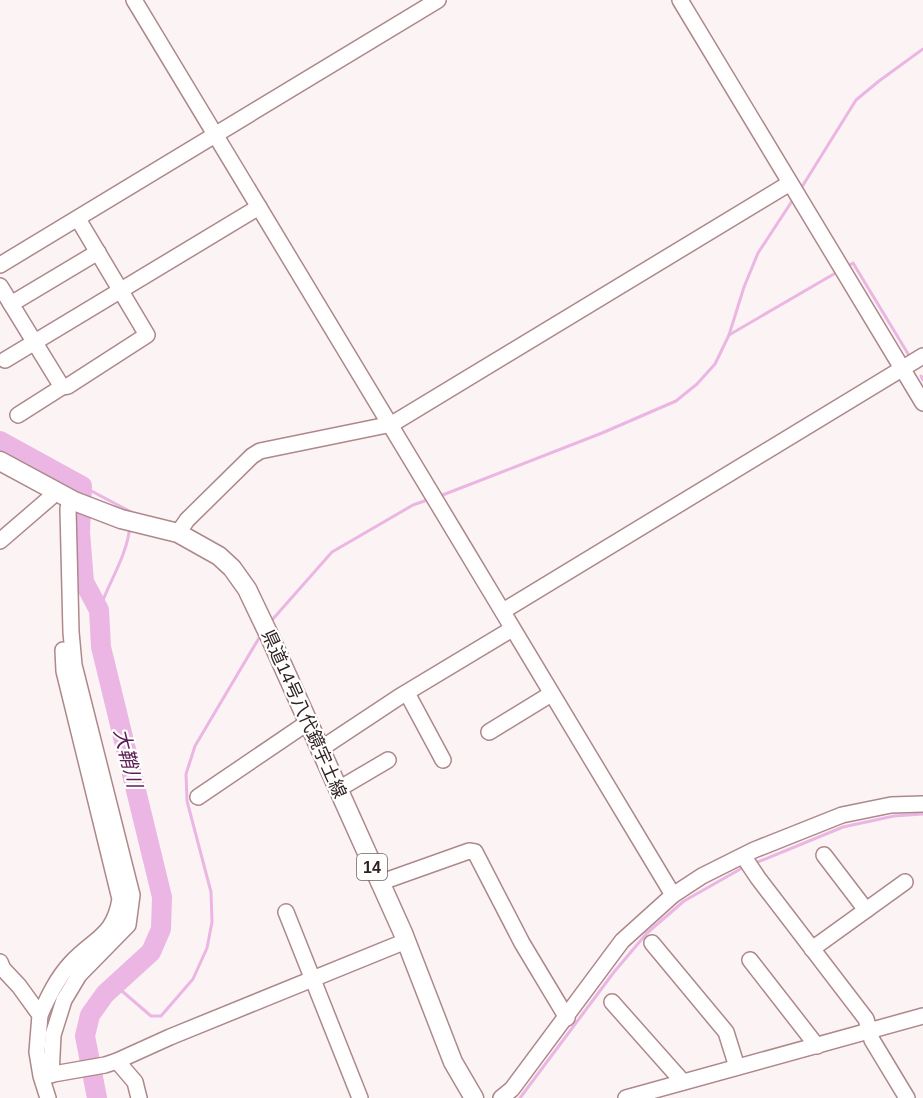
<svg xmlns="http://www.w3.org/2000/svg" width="923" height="1098" font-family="Arial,'Noto Sans JP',sans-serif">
<rect width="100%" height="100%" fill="#fcf4f4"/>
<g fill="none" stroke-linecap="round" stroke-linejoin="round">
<!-- stream -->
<g stroke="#ebb6e3" stroke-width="3">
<polyline points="800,190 856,100 879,81 923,49"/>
<polyline points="848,266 853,263 910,357"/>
<polyline points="729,335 839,271"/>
<polyline points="921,376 923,380"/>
<polyline points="82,486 131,512 131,514"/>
<polyline points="440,496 602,433 676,401 697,384 715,364 729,335 744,287 758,253 794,198"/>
<path d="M99,610C109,582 127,556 130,526"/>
<polyline points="272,620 332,552 413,505 430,499"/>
<polyline points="753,864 843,827 894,816 923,814"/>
<polyline points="115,985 151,1016 161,1016 193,979 207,948 212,922 211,892 187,801 186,774 195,746 259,638"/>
<polyline points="520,1098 614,972 647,933 684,901 744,867"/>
</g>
<!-- river -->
<polyline stroke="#ebb6e3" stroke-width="20" points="0,441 82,486 80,532 84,582 99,610 101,647 162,897 161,929 151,952 105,994 90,1015 85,1036 97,1098"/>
<!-- minor casing -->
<g stroke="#ae888a" stroke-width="18">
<g id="minor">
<path d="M134,0C315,297 493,597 673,895"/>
<polyline points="680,0 923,403"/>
<polyline points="0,265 438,0"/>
<polyline points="0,286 62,387"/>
<polyline points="11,304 98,252"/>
<polyline points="5,360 259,207"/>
<polyline points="18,415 62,387 68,386 147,335 78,219"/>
<polyline points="178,533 187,520 252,456 260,451 392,424 790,183"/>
<polyline points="0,541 51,497 53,490"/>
<polyline points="503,611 923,356"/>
<polyline points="407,693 443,760"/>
<polyline points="489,732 551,694"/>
<polyline points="319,750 399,697 512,629"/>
<polyline points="337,790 388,760"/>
<polyline points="198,797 307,723"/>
<polyline points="824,855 866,910"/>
<polyline points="744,857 758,878 866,1019 872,1040 907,1098"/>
<polyline points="379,883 469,851 475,852 522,943 567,1018"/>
<polyline points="286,912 360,1098"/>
<polyline points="652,943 726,1032 737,1067"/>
<polyline points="812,949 905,882"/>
<polyline points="750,960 817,1046"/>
<polyline points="0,962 3,969 19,986 40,1015 37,1052 41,1076 48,1098"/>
<polyline points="612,1002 683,1082"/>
<path d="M40,1015C48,997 57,978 71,963C94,938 114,937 120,899L64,671L63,650"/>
<polyline points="117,1061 135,1082 139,1098"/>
<polyline points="51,1075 53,1035 64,1000 79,975 128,925 132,895 74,665 71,632 68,509 70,499"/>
<polyline points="42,1076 105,1065 117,1061 170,1037 406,941"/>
<polyline points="501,1098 512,1089 622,941 673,895 702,876 754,850 842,815 891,805 923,804"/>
<polyline points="626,1098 923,1016"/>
</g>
</g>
<!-- major casing -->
<g stroke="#ae888a" stroke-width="21">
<polyline id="major" points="0,461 74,501 121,519 178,533 219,556 232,568 247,589 269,635 403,933 453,1062 474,1098"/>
</g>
<!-- minor -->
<use href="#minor" stroke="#fff" stroke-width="15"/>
<!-- major -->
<use href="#major" stroke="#fff" stroke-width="18"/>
</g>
<g text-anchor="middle" stroke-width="4.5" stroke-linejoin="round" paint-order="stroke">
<!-- shield labels -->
<rect fill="#fff" stroke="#6e6464" stroke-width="1.5" x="357" y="854" width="30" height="26" rx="4.5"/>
<g font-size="16" font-weight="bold" fill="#302122">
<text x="372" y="873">14</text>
</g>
<!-- street labels -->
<g font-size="18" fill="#302122" stroke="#fff">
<text transform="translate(304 714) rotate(66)" y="6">県道14号八代鏡宇土線</text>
</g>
<!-- water labels -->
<g font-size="20" font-style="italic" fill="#5d2158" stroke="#fff">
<text transform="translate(128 758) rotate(76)" y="7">大鞘川</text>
</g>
</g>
</svg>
